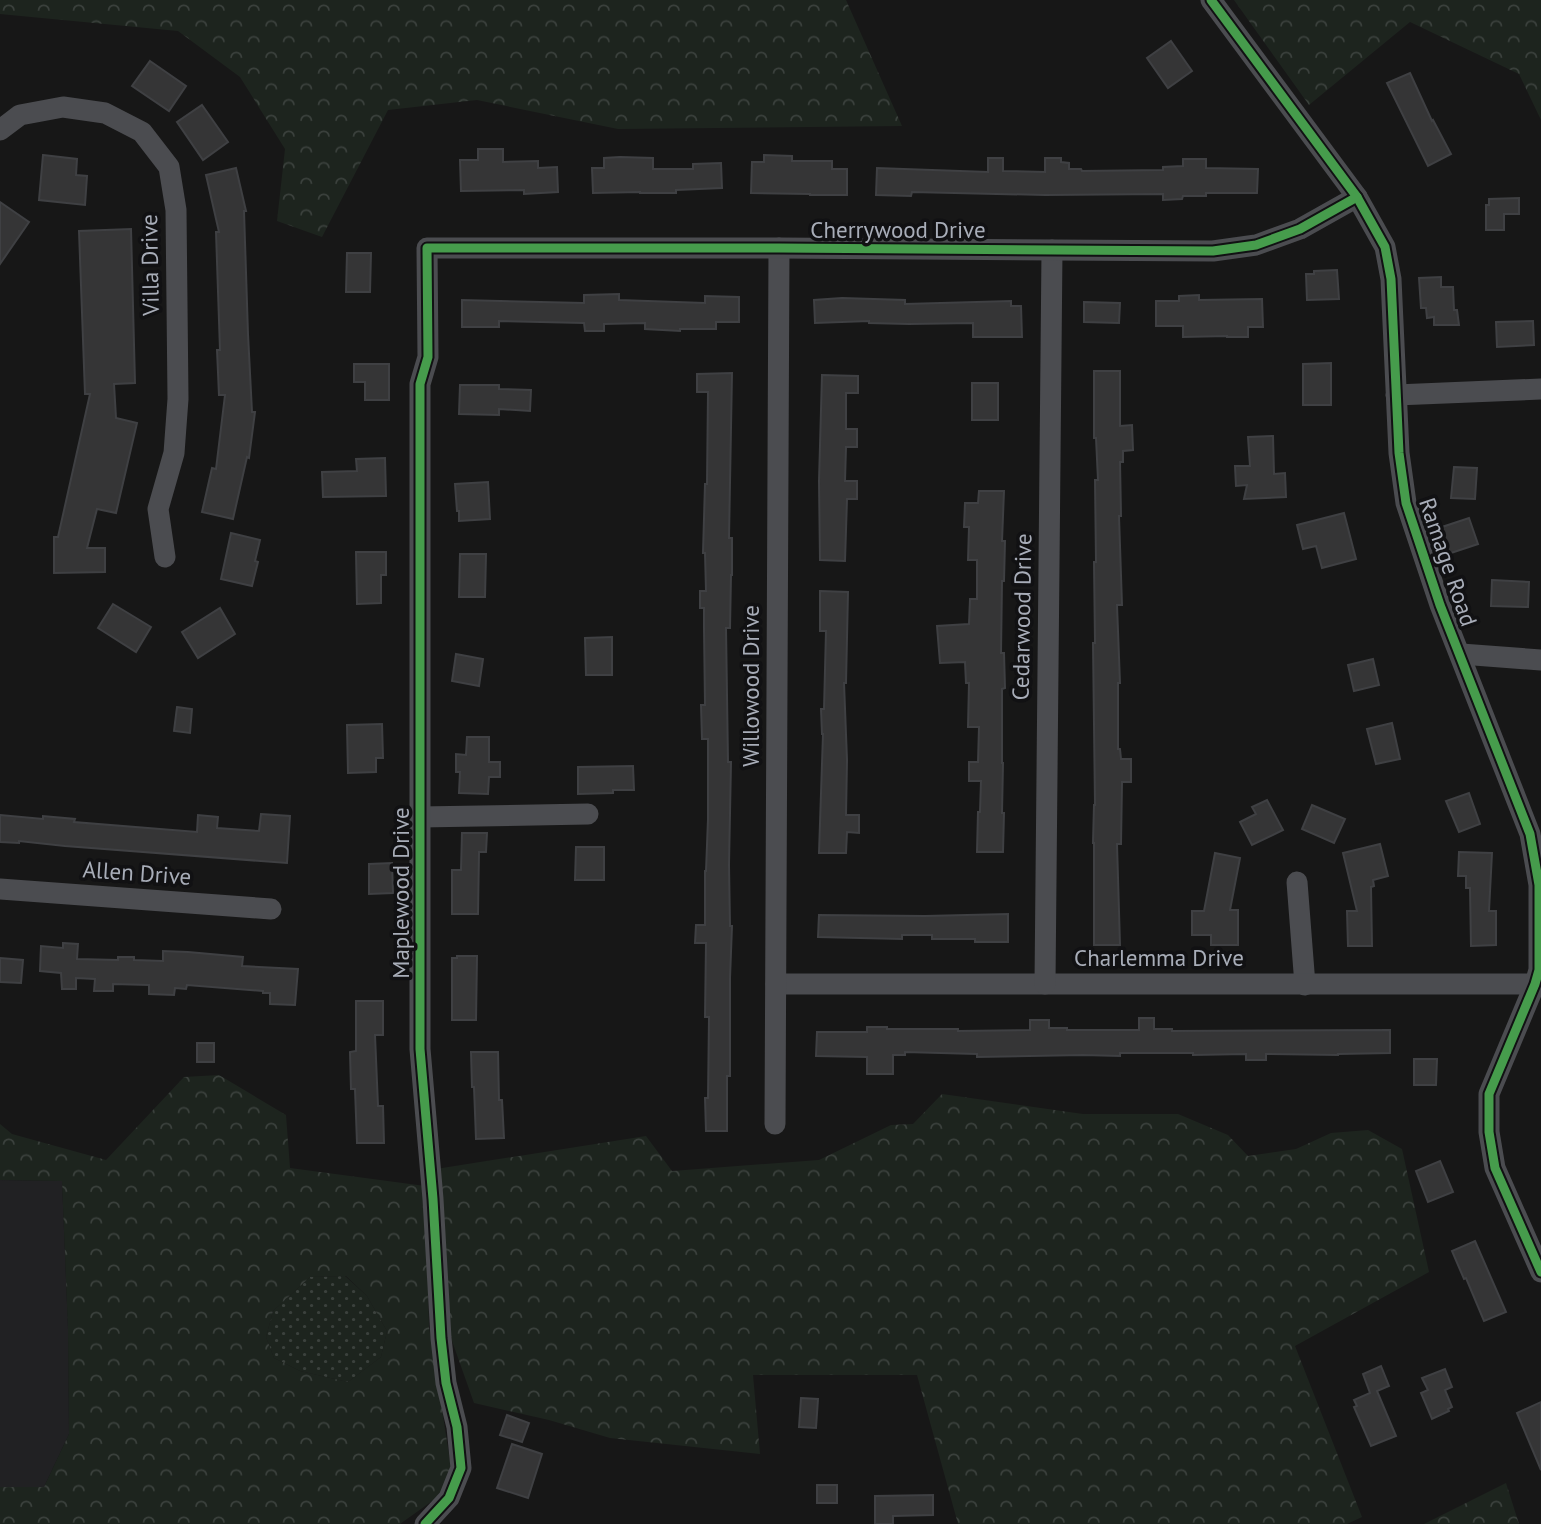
<svg xmlns="http://www.w3.org/2000/svg" width="1541" height="1524" font-family="'PT Sans',sans-serif">
<defs>
<pattern id="grass-dots" width="8" height="8" patternUnits="userSpaceOnUse" patternTransform="scale(1.75)"><rect width="8" height="8" fill="#1d241e"/><path d="M2 2h.1M6 6h.1" fill="none" stroke="#3b413d" stroke-width="1.8" stroke-linecap="round"/></pattern>
<pattern id="forest-crowns" width="20" height="18" patternUnits="userSpaceOnUse" patternTransform="scale(1.75)"><rect width="20" height="18" fill="#1d241e"/><path d="M2 6a3 3 0 1 1 6 0M12 15a3 3 0 1 1 6 0" fill="none" stroke="#3b413d"/></pattern>
</defs>
<rect width="100%" height="100%" fill="#171717"/>
<!-- built -->
<polygon fill="#212123" points="0,1180 62,1181 68,1329 69,1434 44,1487 0,1487"/>
<!-- grass -->
<polygon fill="url(#grass-dots)" points="345,1276 367,1296 387,1331 381,1357 348,1382 300,1371 274,1358 266,1337 273,1311 310,1277"/>
<!-- forest -->
<g fill="url(#forest-crowns)" fill-rule="evenodd">
<polygon points="0,0 846,0 902,126 618,129 477,100 388,110 322,237 277,221 285,149 240,77 178,31 0,14"/>
<polygon points="1234,0 1541,0 1541,120 1519,74 1410,22 1309,105"/>
<path d="M219,1075L286,1115L290,1168L425,1186L429,1327L451,1467L439,1496L400,1524H0V1487H44L69,1434L68,1329L62,1181L0,1180V1124L12,1134L106,1160L184,1077ZM346,1276L367,1296L387,1331L381,1357L348,1382L300,1371L274,1358L266,1337L273,1311L310,1277Z"/>
<polygon points="942,1094 1083,1114 1178,1114 1228,1135 1248,1156 1296,1149 1331,1133 1368,1130 1402,1149 1429,1272 1295,1346 1362,1517 1347,1524 958,1524 917,1375 753,1375 760,1454 610,1438 549,1420 474,1403 451,1338 436,1169 646,1136 672,1171 819,1160 891,1125 913,1124"/>
<polygon points="1506,1483 1519,1524 1424,1524"/>
</g>
<!-- building -->
<g fill="#353536" stroke="#3f4043" stroke-width="2">
<polygon points="1171,41 1192,71 1168,88 1147,58"/>
<polygon points="150,61 186,86 169,111 132,86"/>
<polygon points="1410,73 1432,121 1433,120 1451,154 1428,166 1387,83"/>
<polygon points="202,105 228,142 203,160 177,122"/>
<polygon points="478,149 503,149 503,162 538,161 538,168 557,167 558,192 524,194 524,190 461,191 460,160 478,160"/>
<polygon points="43,155 77,159 76,175 87,176 85,205 39,200"/>
<polygon points="764,155 792,156 792,161 832,161 832,169 847,169 847,195 810,195 810,194 751,193 752,162 764,162"/>
<polygon points="620,157 653,158 653,169 693,169 693,164 721,163 722,188 676,190 676,193 640,193 640,192 593,193 592,168 604,168 604,158"/>
<polygon points="988,158 1003,158 1003,171 1045,172 1045,158 1061,158 1061,162 1069,163 1069,169 1081,169 1082,171 1163,170 1163,167 1183,166 1183,159 1206,159 1206,168 1258,169 1257,193 1206,193 1206,196 1183,196 1182,199 1163,200 1163,194 1045,195 912,192 911,196 876,195 877,168 988,172"/>
<polygon points="236,168 246,211 244,211 248,334 252,412 255,412 249,458 247,457 233,519 202,512 212,468 216,469 225,395 219,395 217,350 220,350 216,232 219,232 206,175"/>
<polygon points="1519,198 1519,214 1504,214 1504,230 1486,230 1486,205 1489,205 1489,199"/>
<polygon points="0,202 29,222 0,264"/>
<polygon points="131,229 135,383 114,384 116,418 137,423 116,513 97,509 87,548 105,548 105,572 54,573 54,537 58,537 90,394 85,394 79,231"/>
<polygon points="347,253 371,253 370,292 346,292"/>
<polygon points="1337,270 1339,299 1307,300 1306,274 1314,274 1314,271"/>
<polygon points="1441,277 1441,287 1453,287 1454,310 1457,310 1459,325 1434,325 1434,317 1427,318 1426,308 1421,308 1419,278"/>
<polygon points="619,294 619,300 705,303 705,296 739,297 739,322 716,322 716,329 680,329 680,331 645,329 645,323 604,324 604,331 585,331 584,323 499,321 499,327 462,327 462,300 584,303 584,295"/>
<polygon points="1199,295 1199,300 1262,299 1263,327 1248,327 1248,337 1227,337 1227,336 1183,337 1183,326 1156,326 1156,301 1179,301 1179,296"/>
<polygon points="842,298 905,300 905,304 1011,301 1011,306 1021,306 1022,337 973,337 973,323 909,324 869,323 869,321 815,323 814,300"/>
<polygon points="1084,302 1120,303 1119,323 1084,322"/>
<polygon points="1533,321 1534,345 1497,347 1496,322"/>
<polygon points="1331,363 1331,405 1303,405 1303,364"/>
<polygon points="354,364 389,364 389,400 365,400 365,382 354,382"/>
<polygon points="1094,371 1120,371 1120,426 1132,425 1133,450 1123,451 1123,462 1120,462 1121,516 1119,516 1122,605 1117,605 1120,683 1118,683 1118,749 1120,749 1121,759 1131,759 1131,782 1122,782 1121,844 1117,844 1120,945 1094,945 1094,843 1093,843 1094,805 1095,805 1093,643 1095,643 1094,562 1096,562 1095,480 1098,480 1096,438 1094,438"/>
<polygon points="732,373 729,538 732,538 732,575 731,575 730,628 726,628 728,762 731,762 729,865 730,926 732,926 730,978 730,1076 727,1076 727,1131 706,1131 705,1098 708,1098 709,1017 705,1017 706,943 695,943 696,925 705,925 705,871 706,871 708,819 708,739 702,739 701,705 705,705 704,628 704,608 700,608 700,591 706,591 705,553 703,553 705,484 707,484 708,392 697,392 697,374"/>
<polygon points="822,375 858,376 858,393 846,393 846,429 857,429 857,447 846,447 845,481 857,481 857,499 847,499 845,561 820,560 819,481"/>
<rect x="972" y="383" width="26" height="37"/>
<polygon points="460,385 499,385 499,389 531,390 530,411 499,409 499,415 459,414"/>
<polygon points="1273,436 1274,474 1285,473 1286,497 1244,499 1247,485 1236,486 1235,466 1250,466 1248,437"/>
<polygon points="385,458 386,496 323,497 322,472 357,471 356,459"/>
<polygon points="1454,467 1477,468 1475,499 1451,498"/>
<polygon points="488,482 490,519 459,521 459,511 457,511 455,484"/>
<polygon points="979,491 1004,491 1002,541 1005,541 1004,581 1002,581 1001,653 1004,653 1005,688 1002,689 1002,763 1003,763 1002,813 1004,813 1003,852 977,852 978,812 980,812 981,781 969,781 969,762 978,762 979,727 968,727 969,683 966,683 965,662 940,663 937,626 969,624 970,599 977,599 977,560 968,560 969,527 964,527 965,503 978,503"/>
<polygon points="1344,513 1356,559 1322,568 1316,546 1303,549 1297,525"/>
<polygon points="1469,518 1478,544 1445,555 1436,529"/>
<polygon points="231,533 260,540 255,561 258,562 252,586 221,579"/>
<polygon points="356,552 386,552 386,575 381,575 381,603 357,604"/>
<polygon points="460,554 486,554 485,597 459,597"/>
<polygon points="1492,580 1529,582 1528,607 1491,606"/>
<polygon points="820,591 848,592 846,683 844,683 847,760 846,815 859,815 859,833 847,832 846,853 819,853 823,734 822,734 821,709 824,709 826,631 820,631"/>
<polygon points="113,604 151,627 136,652 98,628"/>
<polygon points="220,608 235,634 198,658 182,632"/>
<polygon points="612,637 612,675 586,675 585,638"/>
<polygon points="456,654 483,659 479,686 452,681"/>
<polygon points="1373,659 1379,685 1354,691 1348,665"/>
<polygon points="177,707 192,709 190,733 174,731"/>
<polygon points="1392,723 1400,759 1376,764 1367,729"/>
<polygon points="382,724 383,758 376,758 376,772 348,773 347,725"/>
<polygon points="467,737 489,737 489,762 500,762 500,777 489,777 488,794 459,793 460,772 456,772 456,754 466,755"/>
<polygon points="633,766 634,790 613,790 613,793 578,794 578,767"/>
<polygon points="1469,793 1480,824 1459,832 1446,801"/>
<polygon points="1267,800 1283,830 1252,845 1240,822 1256,814 1252,807"/>
<polygon points="1312,805 1345,819 1334,843 1302,829"/>
<polygon points="261,814 290,816 287,863 65,846 19,841 19,843 0,842 0,815 43,819 43,816 75,819 74,822 197,832 198,815 218,817 217,828 259,831"/>
<polygon points="462,833 487,833 486,852 479,852 478,914 452,914 452,870 461,870"/>
<polygon points="1380,844 1388,876 1373,880 1374,886 1371,887 1372,946 1348,946 1347,911 1357,911 1343,853"/>
<polygon points="576,847 604,847 604,880 575,880"/>
<polygon points="1459,852 1492,853 1489,911 1496,911 1496,945 1471,946 1470,888 1466,888 1466,876 1458,876"/>
<polygon points="1215,853 1240,858 1230,910 1238,910 1238,945 1211,945 1211,935 1192,935 1192,911 1204,911"/>
<polygon points="392,863 393,893 369,894 369,864"/>
<polygon points="1008,914 1008,942 975,942 975,939 932,939 932,935 902,935 902,939 818,937 819,915 925,916"/>
<polygon points="63,943 78,944 77,959 118,960 118,957 134,957 134,960 163,961 163,951 188,952 243,957 242,966 298,969 295,1005 270,1004 270,993 263,993 263,991 187,985 186,989 175,988 174,995 149,994 149,985 113,984 113,991 94,991 95,979 76,978 76,989 62,989 61,973 40,971 41,946 63,948"/>
<polygon points="457,956 477,956 476,1020 452,1020 452,958 457,958"/>
<polygon points="0,958 23,960 21,983 0,982"/>
<polygon points="356,1001 383,1001 383,1035 375,1035 378,1106 383,1106 384,1143 357,1143 355,1089 351,1089 350,1052 356,1051"/>
<polygon points="1139,1018 1154,1018 1154,1029 1172,1029 1172,1031 1390,1030 1390,1053 1338,1054 1338,1055 1266,1054 1266,1060 1246,1060 1246,1054 1193,1055 1193,1053 1120,1053 1120,1056 1083,1055 977,1057 977,1054 905,1052 905,1055 893,1055 893,1074 867,1074 867,1057 816,1056 817,1032 867,1032 867,1027 887,1027 887,1029 958,1029 958,1031 1030,1030 1030,1020 1049,1020 1049,1028 1067,1028 1067,1030 1139,1030"/>
<rect x="197" y="1043" width="17" height="19"/>
<polygon points="471,1052 498,1052 499,1100 502,1100 504,1138 476,1139 474,1087 472,1087"/>
<polygon points="1414,1059 1437,1059 1436,1085 1414,1085"/>
<polygon points="1440,1161 1453,1192 1428,1202 1416,1171"/>
<polygon points="1475,1241 1506,1312 1484,1321 1466,1278 1464,1279 1452,1251"/>
<polygon points="1381,1366 1389,1386 1377,1391 1396,1436 1371,1446 1354,1407 1357,1406 1354,1400 1370,1393 1363,1374"/>
<polygon points="1445,1369 1452,1387 1445,1390 1452,1407 1448,1409 1449,1411 1432,1419 1421,1393 1428,1390 1422,1378"/>
<polygon points="801,1398 818,1399 816,1428 799,1427"/>
<polygon points="1541,1402 1541,1470 1517,1413"/>
<polygon points="507,1415 529,1423 522,1442 500,1435"/>
<polygon points="512,1444 542,1454 528,1498 497,1488"/>
<rect x="817" y="1485" width="20" height="18"/>
<polygon points="933,1495 933,1515 893,1516 893,1524 875,1524 875,1496"/>
</g>
<g fill="none" stroke-linecap="round" stroke-linejoin="round">
<!-- street -->
<g stroke="#4b4c50" stroke-width="21">
<polyline points="1211,0 1357,197 1385,247 1391,279 1399,453 1406,503 1440,605 1530,834 1539,885 1539,970 1535,984 1489,1094 1489,1132 1495,1168 1541,1272"/>
<polyline points="0,130 20,115 63,107 105,113 142,132 169,167 176,210 178,399 174,453 158,509 165,557"/>
<polyline points="1396,395 1541,389"/>
<polyline points="1461,654 1541,660"/>
<polyline points="420,817 588,814"/>
<polyline points="1297,882 1305,985"/>
<polyline points="0,889 271,909"/>
<polyline points="776,984 1541,984"/>
<polyline points="1045,984 1052,250"/>
<polyline points="775,1124 779,248"/>
<polyline points="425,1524 449,1498 461,1468 457,1427 446,1383 441,1338 433,1199 420,1049 420,384 428,357 427,248 779,248 1213,251 1256,245 1300,229 1357,197"/>
</g>
<!-- cycleway casing -->
<g stroke="#111113" stroke-width="13">
<g id="cycleway">
<polyline points="1211,0 1357,197 1385,247 1391,279 1399,453 1406,503 1440,605 1530,834 1539,885 1539,970 1535,984 1489,1094 1489,1132 1495,1168 1541,1272"/>
<polyline points="425,1524 449,1498 461,1468 457,1427 446,1383 441,1338 433,1199 420,1049 420,384 428,357 427,248 779,248 1213,251 1256,245 1300,229 1357,197"/>
</g>
</g>
<!-- cycleway -->
<use href="#cycleway" stroke="#469c4c" stroke-width="9"/>
</g>
<g text-anchor="middle" stroke-width="7" stroke-linejoin="round" paint-order="stroke">
<!-- street labels -->
<g font-size="23" fill="#a8adb8" stroke="#111113">
<text x="898" y="238">Cherrywood Drive</text>
<text transform="translate(150 265) rotate(-91)" y="8">Villa Drive</text>
<text transform="translate(1448 562) rotate(71)" y="8">Ramage Road</text>
<text transform="translate(1022 617) rotate(-89)" y="8">Cedarwood Drive</text>
<text transform="translate(751 686) rotate(-90)" y="8">Willowood Drive</text>
<text transform="translate(137 873) rotate(4)" y="8">Allen Drive</text>
<text transform="translate(401 893) rotate(-90)" y="8">Maplewood Drive</text>
<text x="1159" y="966">Charlemma Drive</text>
</g>
</g>
</svg>
